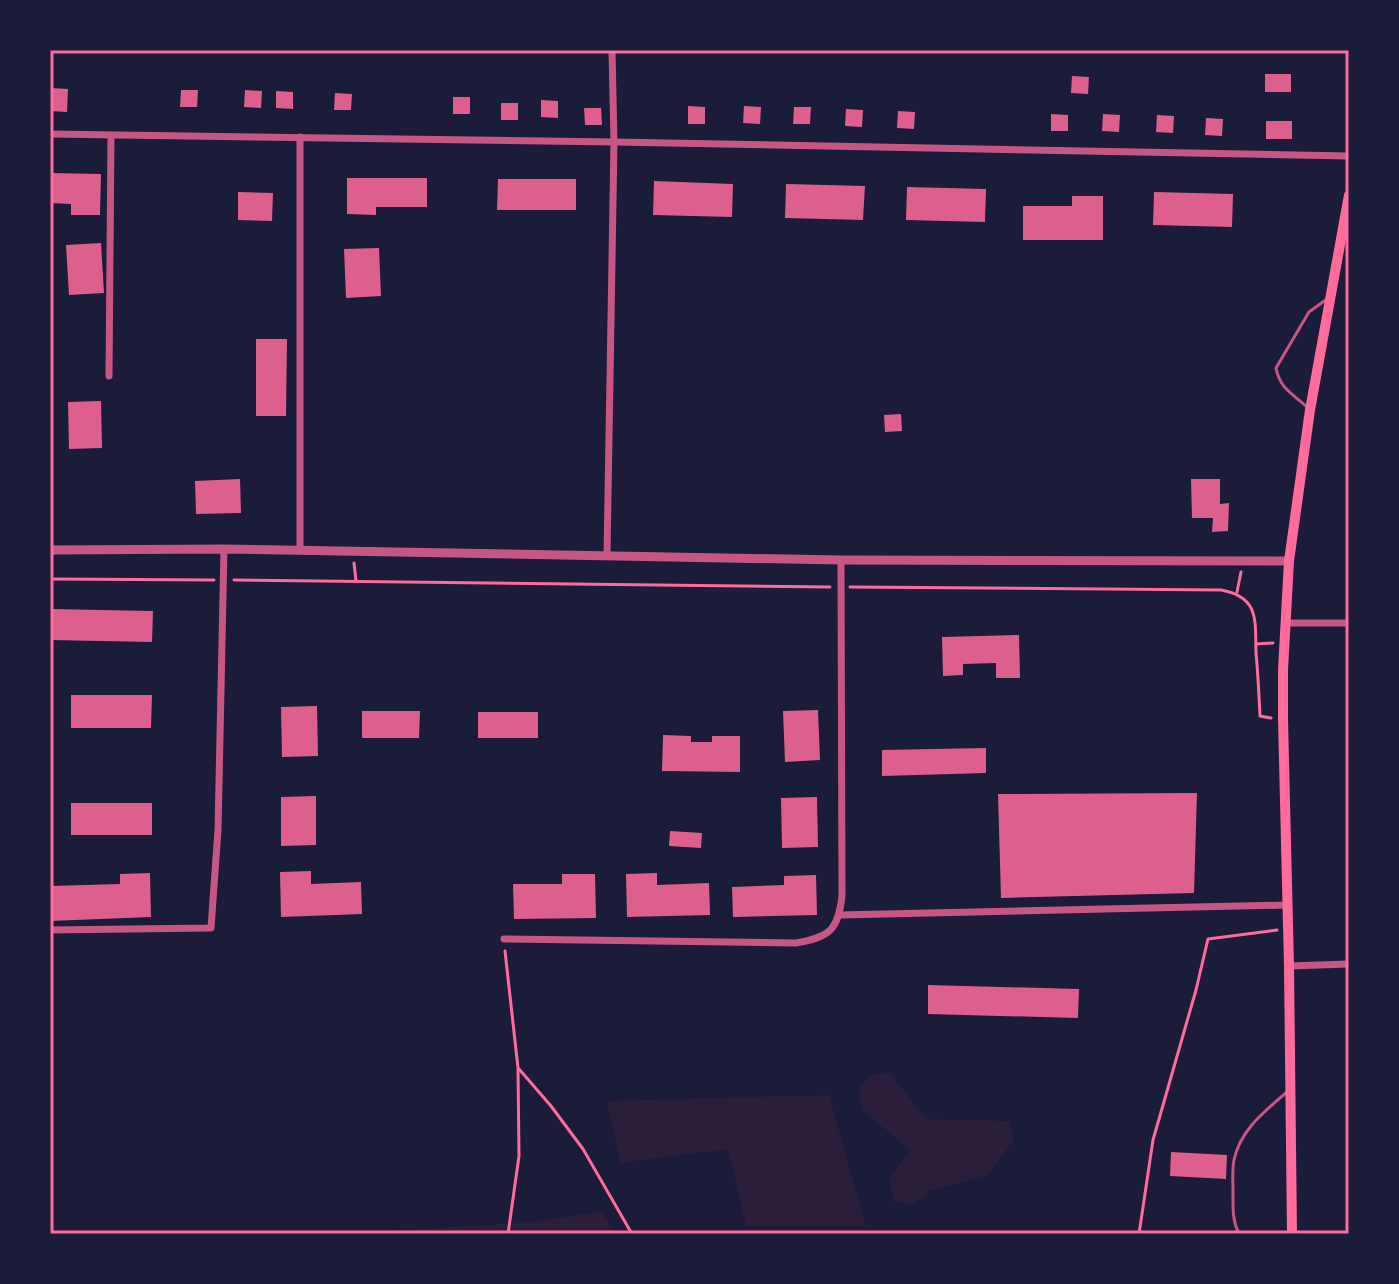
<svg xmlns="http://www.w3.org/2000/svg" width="1399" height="1284" font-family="'Fira Sans Condensed',sans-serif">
<rect width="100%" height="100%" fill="#1b1b3a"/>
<!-- green -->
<g fill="#2a1e3b">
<polygon points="890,1073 926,1119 1009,1121 1014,1140 988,1175 929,1191 914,1205 894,1202 889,1180 910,1150 861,1109 859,1089 871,1074"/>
<polygon points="829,1095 866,1226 746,1226 728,1149 620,1163 607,1101"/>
<polygon points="602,1211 615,1234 342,1234 531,1222"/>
</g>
<!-- building -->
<g fill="#dd5f8e">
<rect x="1265" y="74" width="26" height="18"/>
<polygon points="1072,76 1089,77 1088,94 1071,93"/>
<polygon points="50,88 68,89 67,112 50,111"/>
<polygon points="181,90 198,90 197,107 180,107"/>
<polygon points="245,90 262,91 261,108 244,107"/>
<polygon points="276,91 293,92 293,109 276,108"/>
<polygon points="335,93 352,94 351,110 334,110"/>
<rect x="453" y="97" width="17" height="17"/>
<polygon points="541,100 558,101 558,118 541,117"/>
<rect x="501" y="103" width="17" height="17"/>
<polygon points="688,106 705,107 705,124 688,124"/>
<polygon points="744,106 761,107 760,124 743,123"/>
<polygon points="794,107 811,107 810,124 793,124"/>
<polygon points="584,108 601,108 602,125 585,125"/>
<polygon points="846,109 863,110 862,127 845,126"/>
<polygon points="898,111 915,112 914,129 897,128"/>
<polygon points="1051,114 1068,115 1068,131 1051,131"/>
<polygon points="1103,114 1120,115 1119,132 1102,131"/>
<polygon points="1157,115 1174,116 1173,133 1156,132"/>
<polygon points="1206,118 1223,119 1222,136 1205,135"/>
<rect x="1266" y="121" width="26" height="18"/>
<polygon points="50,173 101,174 100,215 71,215 71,204 50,203"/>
<polygon points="347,178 427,178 427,207 376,207 376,215 347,214"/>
<polygon points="498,179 576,179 576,210 497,210"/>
<polygon points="654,181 733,184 732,217 653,215"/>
<polygon points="786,184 865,186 863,220 785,218"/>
<polygon points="907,187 986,189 985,222 906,220"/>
<polygon points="238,192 273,193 272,221 238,220"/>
<polygon points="1154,192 1233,194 1232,227 1153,225"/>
<polygon points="1072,196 1103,196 1103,240 1023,240 1023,206 1072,206"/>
<polygon points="101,243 104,293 69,295 66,245"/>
<polygon points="379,248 381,296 346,298 344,249"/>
<polygon points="256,339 287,339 286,416 256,416"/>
<polygon points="101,401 102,448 69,449 68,402"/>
<polygon points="901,414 902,431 885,432 884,415"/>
<polygon points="240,479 241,513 196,514 195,481"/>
<polygon points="1191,479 1220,479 1220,504 1229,503 1228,531 1212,532 1213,518 1192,518"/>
<polygon points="50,609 153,611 152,642 50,640"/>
<polygon points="1019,635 1020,678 996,678 996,663 963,664 963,675 943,676 942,637"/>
<polygon points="71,695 152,695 151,728 71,728"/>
<polygon points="317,706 318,756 282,757 281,707"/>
<polygon points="818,710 820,760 785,762 783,711"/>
<polygon points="362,711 420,711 419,738 362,738"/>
<rect x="478" y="712" width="60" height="26"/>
<polygon points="663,735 691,736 691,742 712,742 712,736 740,736 740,772 662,771"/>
<polygon points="986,748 986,773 882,776 882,750"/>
<polygon points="1197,793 1194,893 1001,898 998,794"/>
<polygon points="316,796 316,845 281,846 281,797"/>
<polygon points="817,797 818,847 782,848 781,798"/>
<rect x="71" y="803" width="81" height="32"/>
<polygon points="670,831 702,833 701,848 669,846"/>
<polygon points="311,871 311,884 361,882 362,914 281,917 280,872"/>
<polygon points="150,873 151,917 50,921 50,886 120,884 120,874"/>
<polygon points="657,873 657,885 709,883 710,915 627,917 626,874"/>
<polygon points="562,874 595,874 596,918 514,919 513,884 562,884"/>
<polygon points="816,875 817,915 733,917 732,887 784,885 784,876"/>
<polygon points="928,985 1079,989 1078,1018 928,1014"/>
<polygon points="1171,1152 1227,1155 1226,1179 1170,1176"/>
</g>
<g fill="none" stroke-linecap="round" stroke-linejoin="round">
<!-- path -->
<g stroke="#ff6b9d" stroke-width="3">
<polyline points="354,563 356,581"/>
<polyline points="50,579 214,580"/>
<polyline points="234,580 830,587"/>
<path d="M850,587L1221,590C1260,597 1255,621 1256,653C1258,674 1259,695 1260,716L1271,718"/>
<polyline points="1237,592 1241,572"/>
<polyline points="1256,644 1273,643"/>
<polyline points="505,951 518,1068 519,1156 508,1234"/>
<polyline points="519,1069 551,1106 583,1149 632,1234"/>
<polyline points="1139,1234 1153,1140 1196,990 1208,939 1277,930"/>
</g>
<!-- service -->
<g stroke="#c65784" stroke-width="3">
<path d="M1307,407C1293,394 1280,389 1276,368L1309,312L1327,299"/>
<path d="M1239,1234C1232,1220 1233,1207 1233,1191C1233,1181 1232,1170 1234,1160C1240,1130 1265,1111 1287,1092"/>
</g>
<!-- minor -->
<g stroke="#c65784" stroke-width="7">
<polyline points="50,134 614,142 1349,156"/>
<polyline points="109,376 111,136"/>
<polyline points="300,550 300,137"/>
<polyline points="607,555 614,142 612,50"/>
<polyline points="1286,623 1349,623"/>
<polyline points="840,915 1288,905"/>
<polyline points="50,930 211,928 218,830 224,549"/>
<path d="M504,939L796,943C830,937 838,930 842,896L841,560"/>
<polyline points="1289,966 1349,964"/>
</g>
<!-- tertiary -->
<polyline stroke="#c65784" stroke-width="9" points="50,550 224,549 841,560 1289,561"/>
<!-- secondary -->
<polyline stroke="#ff6b9d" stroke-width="10" points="1292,1234 1289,966 1283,719 1283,670 1289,561 1310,410 1349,195"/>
</g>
<!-- border -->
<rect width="1399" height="1284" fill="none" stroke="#1b1b3a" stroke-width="104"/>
<rect x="52" y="52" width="1295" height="1180" fill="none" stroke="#ff6b9d" stroke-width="3"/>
</svg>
